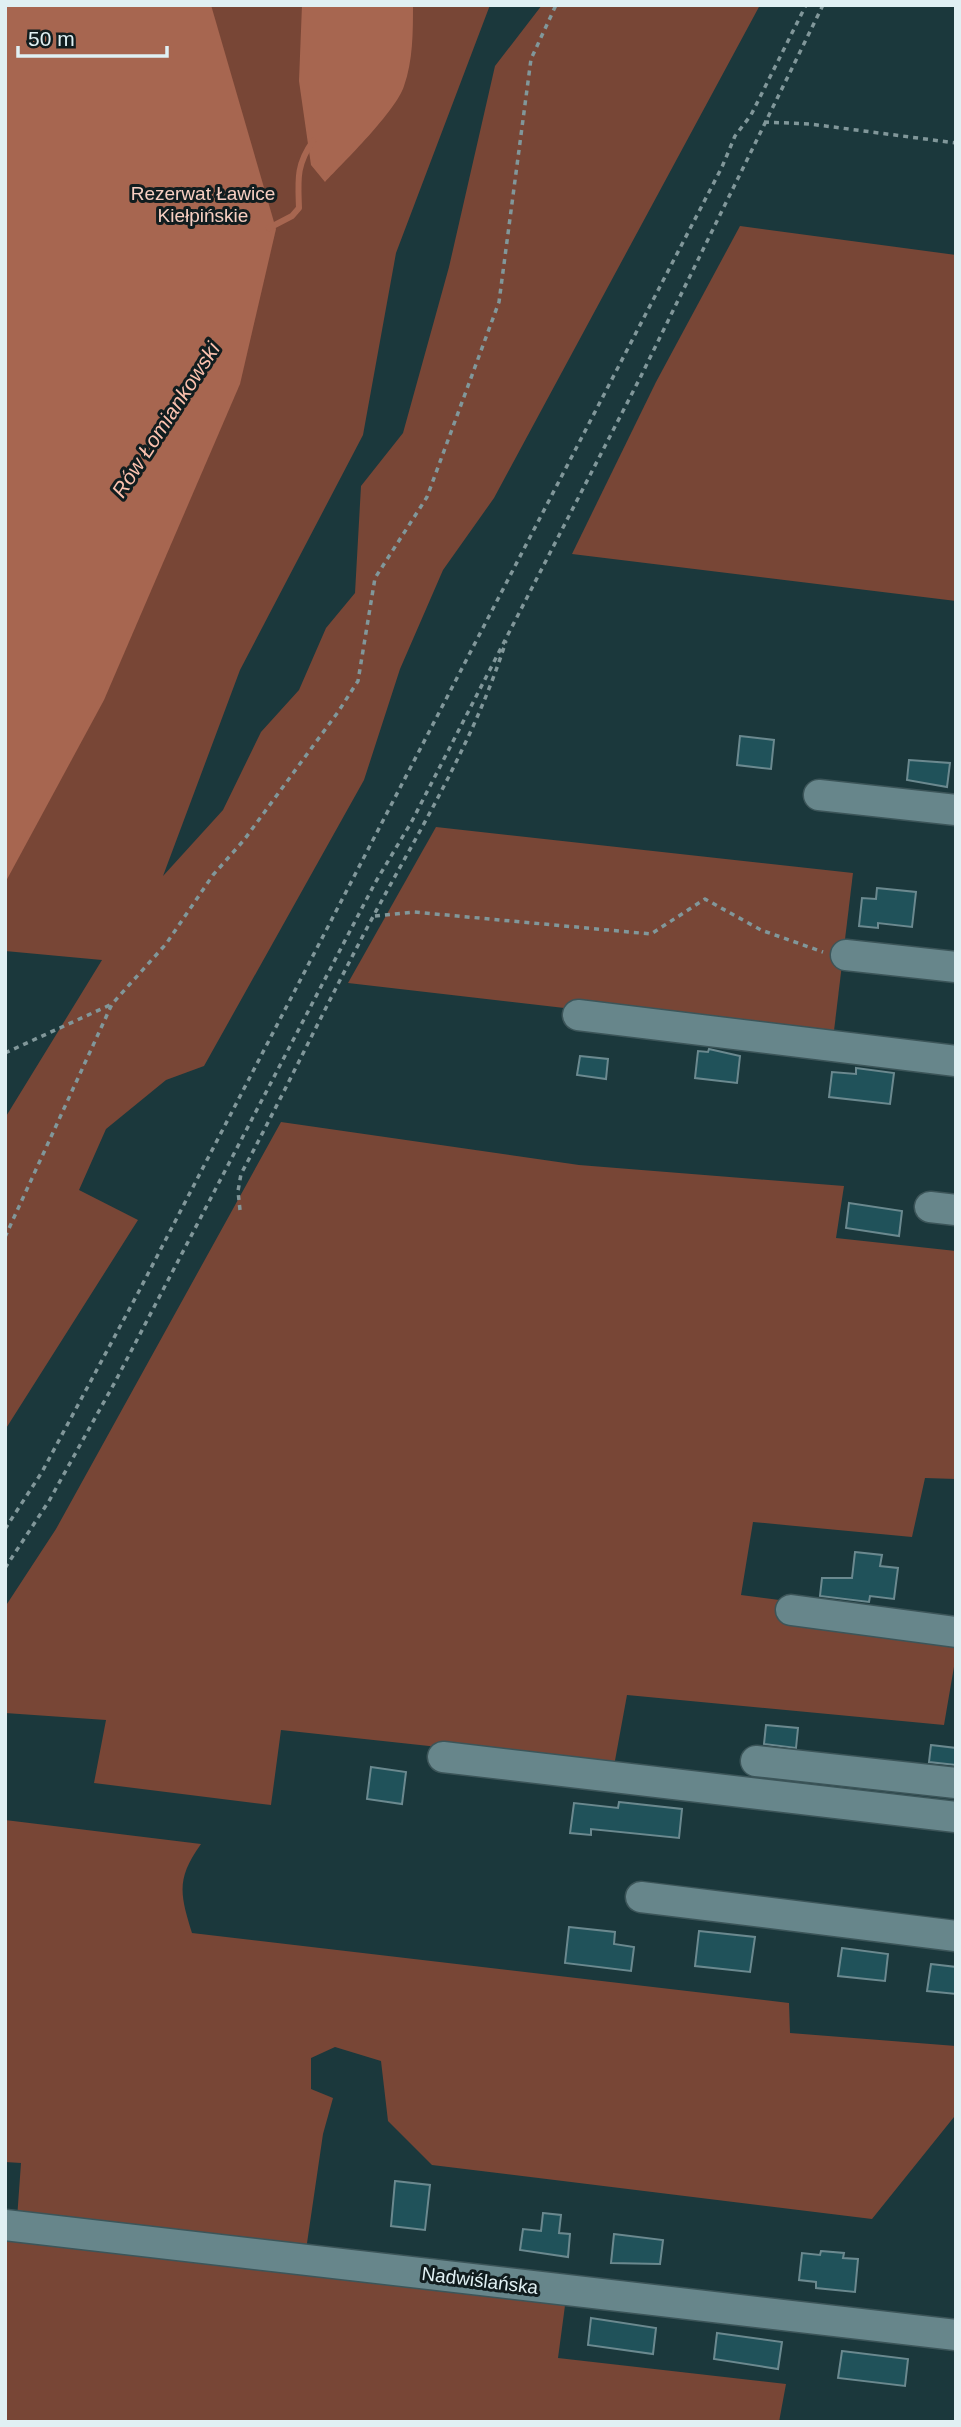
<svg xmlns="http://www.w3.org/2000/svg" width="961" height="2427" font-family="Arial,sans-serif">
<rect width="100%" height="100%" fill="#1b383c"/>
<!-- green -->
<g fill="#784636">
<polygon points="5,5 490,5 396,253 363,435 240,670 163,876 223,810 261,732 299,690 326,628 355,593 361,486 403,433 449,267 495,66 542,5 760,5 494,498 443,570 400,669 364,780 204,1066 166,1080 106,1129 79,1190 138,1220 5,1430 5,1118 102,960 5,951"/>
<polygon points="740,226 956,255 956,601 572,554 656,382"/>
<polygon points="436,827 853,873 833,1039 348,983"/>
<polygon points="281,1122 579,1165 844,1186 836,1238 956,1251 956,1479 925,1478 912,1537 753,1522 741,1595 956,1623 956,1655 944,1725 627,1695 614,1766 281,1730 271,1805 94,1783 106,1720 5,1713 5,1607 56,1529"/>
<path d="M5,1820L201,1844C176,1879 180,1894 192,1933L789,2003L790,2033L956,2046L954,2117L872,2219L432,2165L388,2121L381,2061L335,2047L311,2058V2089L333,2098L323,2134L306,2250L17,2219L21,2163L5,2162Z"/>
<polygon points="5,2239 566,2298 558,2358 786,2384 779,2422 5,2422"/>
</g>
<!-- water -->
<g fill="#a76650">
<polygon points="5,5 211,5 276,229 240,384 104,700 5,883"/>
<path d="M302,5H413C413,32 413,61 404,86C396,111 344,162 325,182L311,165L299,81Z"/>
</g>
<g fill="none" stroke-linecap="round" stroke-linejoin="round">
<!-- stream -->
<path stroke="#a76650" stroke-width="6" d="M269,228L292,216L299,208C298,180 296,165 313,141"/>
</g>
<!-- building -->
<g fill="#20525a" stroke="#6b898f" stroke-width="2">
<polygon points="740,736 774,740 771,769 737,765"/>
<polygon points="909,760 950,763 947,787 907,780"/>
<polygon points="877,888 916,892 912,927 878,923 878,928 859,926 862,898 876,899"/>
<polygon points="709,1049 740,1056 737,1083 695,1078 698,1051 708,1052"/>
<polygon points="580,1056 608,1059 606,1079 577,1075"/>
<polygon points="856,1068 894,1073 890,1104 829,1097 832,1072 856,1074"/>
<polygon points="849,1203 902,1211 899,1236 846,1228"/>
<polygon points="855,1552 882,1555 880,1566 898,1568 894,1599 870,1596 869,1602 820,1596 822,1578 852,1578"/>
<polygon points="766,1725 798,1728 796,1748 764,1744"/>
<polygon points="931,1745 956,1748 956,1765 929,1762"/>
<polygon points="371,1767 406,1772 402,1804 367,1799"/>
<polygon points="619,1802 682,1809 679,1838 591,1829 591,1835 570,1833 574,1803 618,1808"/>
<polygon points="569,1927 615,1932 614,1944 634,1947 631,1971 565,1963"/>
<polygon points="699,1931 755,1937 750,1972 695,1966"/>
<polygon points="842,1948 888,1954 885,1981 838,1976"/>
<polygon points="931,1964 956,1967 956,1994 927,1991"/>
<polygon points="395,2181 430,2185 425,2230 391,2226"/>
<polygon points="543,2213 561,2215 559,2233 570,2234 568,2257 520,2250 523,2229 541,2231"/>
<polygon points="614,2234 663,2240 660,2264 611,2263"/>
<polygon points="821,2251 844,2253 843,2258 858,2259 855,2292 816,2288 816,2282 799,2280 802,2253 820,2255"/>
<polygon points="591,2318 656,2328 653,2354 588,2345"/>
<polygon points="717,2333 782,2342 778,2369 714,2359"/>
<polygon points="842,2351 908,2359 905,2386 838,2378"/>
</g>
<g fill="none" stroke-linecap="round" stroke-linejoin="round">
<!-- minor casing -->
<g stroke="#3c5559" stroke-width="33">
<g id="minor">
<polyline points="819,795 956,810"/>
<polyline points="846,955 956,967"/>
<polyline points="578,1015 956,1061"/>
<polyline points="930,1207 956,1210"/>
<polyline points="791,1610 956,1632"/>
<polyline points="443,1757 956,1817"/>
<polyline points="756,1761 956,1783"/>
<polyline points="641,1897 956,1936"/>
<polyline points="5,2225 956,2335"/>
</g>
</g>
<!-- path -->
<g stroke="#81979a" stroke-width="3.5" stroke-dasharray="5 5" stroke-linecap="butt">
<polyline points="764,122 810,124 956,143"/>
<polyline points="375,916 414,912 651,934 705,899 761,930 823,952"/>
<polyline points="5,1053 110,1005"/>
<path d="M240,1210L238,1191L241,1174C287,1088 329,999 375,913C423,824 475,739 506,641"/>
<polyline points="5,1237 112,1004 166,944 213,875 244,840 338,712 358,681 375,578 427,497 499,302 531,59 556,5"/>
<polyline points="5,1529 42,1472 138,1293 722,167 735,136 751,115 806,5"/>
<polyline points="5,1568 49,1501 115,1382 375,883 412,821 640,378 823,5"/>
</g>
<!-- minor -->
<use href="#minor" stroke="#67868b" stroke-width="30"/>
</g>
<g text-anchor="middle" stroke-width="6" stroke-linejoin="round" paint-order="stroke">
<!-- park labels -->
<g font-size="19" fill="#f7cfc2" stroke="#111d1f">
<text x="203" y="200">Rezerwat Ławice<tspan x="203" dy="22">Kiełpińskie</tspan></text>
</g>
<!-- street labels -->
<g font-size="19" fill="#e0f0f3" stroke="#111d1f">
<text transform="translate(480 2280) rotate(7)" y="7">Nadwiślańska</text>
</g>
<!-- water labels -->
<g font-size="21" font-style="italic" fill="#fcc2af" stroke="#111d1f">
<text transform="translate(166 420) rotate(-57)" y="7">Rów Łomiankowski</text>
</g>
</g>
<!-- border -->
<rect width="961" height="2427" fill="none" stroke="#e0f0f3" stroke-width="14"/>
<!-- scale -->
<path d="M18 46v10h149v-10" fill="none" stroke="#e0f0f3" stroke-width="3.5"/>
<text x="28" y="46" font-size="21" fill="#e0f0f3" stroke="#111d1f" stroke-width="5" paint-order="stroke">50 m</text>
</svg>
